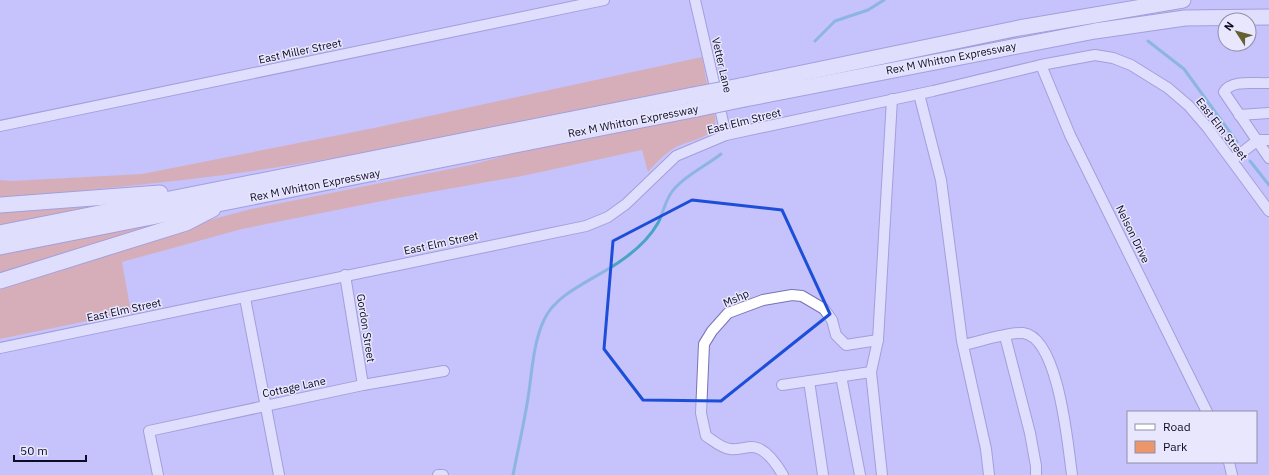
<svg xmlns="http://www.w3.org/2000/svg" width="1269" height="475" font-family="'IBM Plex Sans',sans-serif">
<rect width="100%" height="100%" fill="#c5c2fc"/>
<!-- green -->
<g fill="#eb966b">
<path d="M702,57L707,84C573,111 439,142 304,163C203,180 102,189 0,198V180L12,181L142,174L374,128Z"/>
<path d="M714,112C715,118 717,125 713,130C707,138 686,142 676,147C665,153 656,163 648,172L642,150L522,176L397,198L242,229L122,262L131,312L0,339V285L168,231L251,209L470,165L539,147Z"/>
<polygon points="117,203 0,227 0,208"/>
<polygon points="154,223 160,224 0,276 0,254"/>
</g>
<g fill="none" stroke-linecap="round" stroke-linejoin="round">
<!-- stream -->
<g stroke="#4ba4c7" stroke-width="3">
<polyline points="815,41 835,21 868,10 884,0"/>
<polyline points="1148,41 1184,69 1237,142"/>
<polyline points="1250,161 1269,185"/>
<path d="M513,475C518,449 524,424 528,398C532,373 533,343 544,320C556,292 598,278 622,260C635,251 650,237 658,223C664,212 665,198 675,188C687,174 706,166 721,154"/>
</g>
<!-- minor casing -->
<g stroke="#7873b6" stroke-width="12">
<g id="minor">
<polyline points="695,0 726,135"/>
<polyline points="1041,65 1070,135 1207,412"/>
<path d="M1269,83C1256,84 1232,79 1224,92L1269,158"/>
<polyline points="919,94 941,180 962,341 986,449 989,475"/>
<polyline points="1239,115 1269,113"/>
<polyline points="0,126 604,0"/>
<polyline points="1232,160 1258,140 1269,140"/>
<polyline points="345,275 363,385"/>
<polyline points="245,298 279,475"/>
<polyline points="1005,336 1030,433 1036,466 1036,475"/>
<path d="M963,345C978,342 1009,332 1023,333C1059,337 1068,447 1072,475"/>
<polyline points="0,348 586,226 608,217 626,204 676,156 726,135 933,91 1041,65 1095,55 1113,58 1131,65 1168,88 1189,106 1207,127 1269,211"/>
<polyline points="841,376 860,475"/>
<polyline points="809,381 823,475"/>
<polyline points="782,385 871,372"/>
<polyline points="1229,462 1232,475"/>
<polyline points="158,475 149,431 363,385 444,371"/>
<polyline points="438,475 443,475"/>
<path d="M783,475C777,465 765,447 752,447C745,447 738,450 730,449C721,448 714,441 706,436L701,413L704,344L712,331L728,313L763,300L792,295L802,296L824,309L832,320L836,335L846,345L878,340"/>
<polyline points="882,475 871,372 878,340 892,99"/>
</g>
</g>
<!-- highway casing -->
<g stroke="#7873b6" stroke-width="17">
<g id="highway">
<polyline points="740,86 1019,28 1183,0"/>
<polyline points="745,99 1095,31 1185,18 1269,17"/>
<polyline points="0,205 160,193"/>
<polyline points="0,233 693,95"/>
<polyline points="0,247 697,109"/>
<polyline points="0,281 186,223 213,209"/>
</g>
</g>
<!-- minor -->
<use href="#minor" stroke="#fff" stroke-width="10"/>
<!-- highway -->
<use href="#highway" stroke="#fff" stroke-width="15"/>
<!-- highway-bridge casing -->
<g stroke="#7873b6" stroke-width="17" stroke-linecap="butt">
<g id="highway-bridge">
<polyline points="693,95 740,86"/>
<polyline points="697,109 745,99"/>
</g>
</g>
<!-- highway-bridge -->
<use href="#highway-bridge" stroke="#fff" stroke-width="15"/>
</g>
<!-- marked area -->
<path d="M0 0H1269V475H0ZM692,200L782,210L830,314L721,401L643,400L604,349L613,241Z" fill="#c5c2fc" fill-opacity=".55" fill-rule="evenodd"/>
<path fill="none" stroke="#1d4ed8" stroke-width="3" stroke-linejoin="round" d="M692,200L782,210L830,314L721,401L643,400L604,349L613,241Z"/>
<g text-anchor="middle" stroke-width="3" stroke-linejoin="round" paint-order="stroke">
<!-- street labels -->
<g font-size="11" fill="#0f0b24" stroke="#e8e7fe">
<text transform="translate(300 51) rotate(-12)" y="4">East Miller Street</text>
<text transform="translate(951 58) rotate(-11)" y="4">Rex M Whitton Expressway</text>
<text transform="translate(722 65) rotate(77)" y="4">Vetter Lane</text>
<text transform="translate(633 121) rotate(-11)" y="4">Rex M Whitton Expressway</text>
<text transform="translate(744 121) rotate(-14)" y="4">East Elm Street</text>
<text transform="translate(1222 129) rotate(52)" y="4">East Elm Street</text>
<text transform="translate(315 185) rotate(-11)" y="4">Rex M Whitton Expressway</text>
<text transform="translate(1133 234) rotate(64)" y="4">Nelson Drive</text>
<text transform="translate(441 243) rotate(-12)" y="4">East Elm Street</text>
<text transform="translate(736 298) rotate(-24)" y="4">Mshp</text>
<text transform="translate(124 310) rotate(-12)" y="4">East Elm Street</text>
<text transform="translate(366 328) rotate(81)" y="4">Gordon Street</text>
<text transform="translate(294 387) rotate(-12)" y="4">Cottage Lane</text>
</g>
</g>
<!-- legend -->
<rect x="1127" y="411" width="130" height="52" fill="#e8e7fe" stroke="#918fa7"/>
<rect x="1135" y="424" width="20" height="6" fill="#ffffff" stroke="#918fa7"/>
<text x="1163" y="431" font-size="12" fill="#0f0b24">Road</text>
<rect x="1135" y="441" width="20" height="12" fill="#eb966b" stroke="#918fa7"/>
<text x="1163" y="451" font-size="12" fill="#0f0b24">Park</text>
<!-- north arrow -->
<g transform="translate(1237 32) rotate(306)"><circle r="19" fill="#e8e7fe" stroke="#918fa7"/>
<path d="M0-3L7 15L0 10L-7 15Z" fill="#64612e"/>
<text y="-6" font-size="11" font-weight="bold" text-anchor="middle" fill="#0f0b24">N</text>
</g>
<!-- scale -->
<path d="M14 455v6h72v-6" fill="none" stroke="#0f0b24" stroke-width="2"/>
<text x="20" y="455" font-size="12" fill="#0f0b24" stroke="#e8e7fe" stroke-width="3" paint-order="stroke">50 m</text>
</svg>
